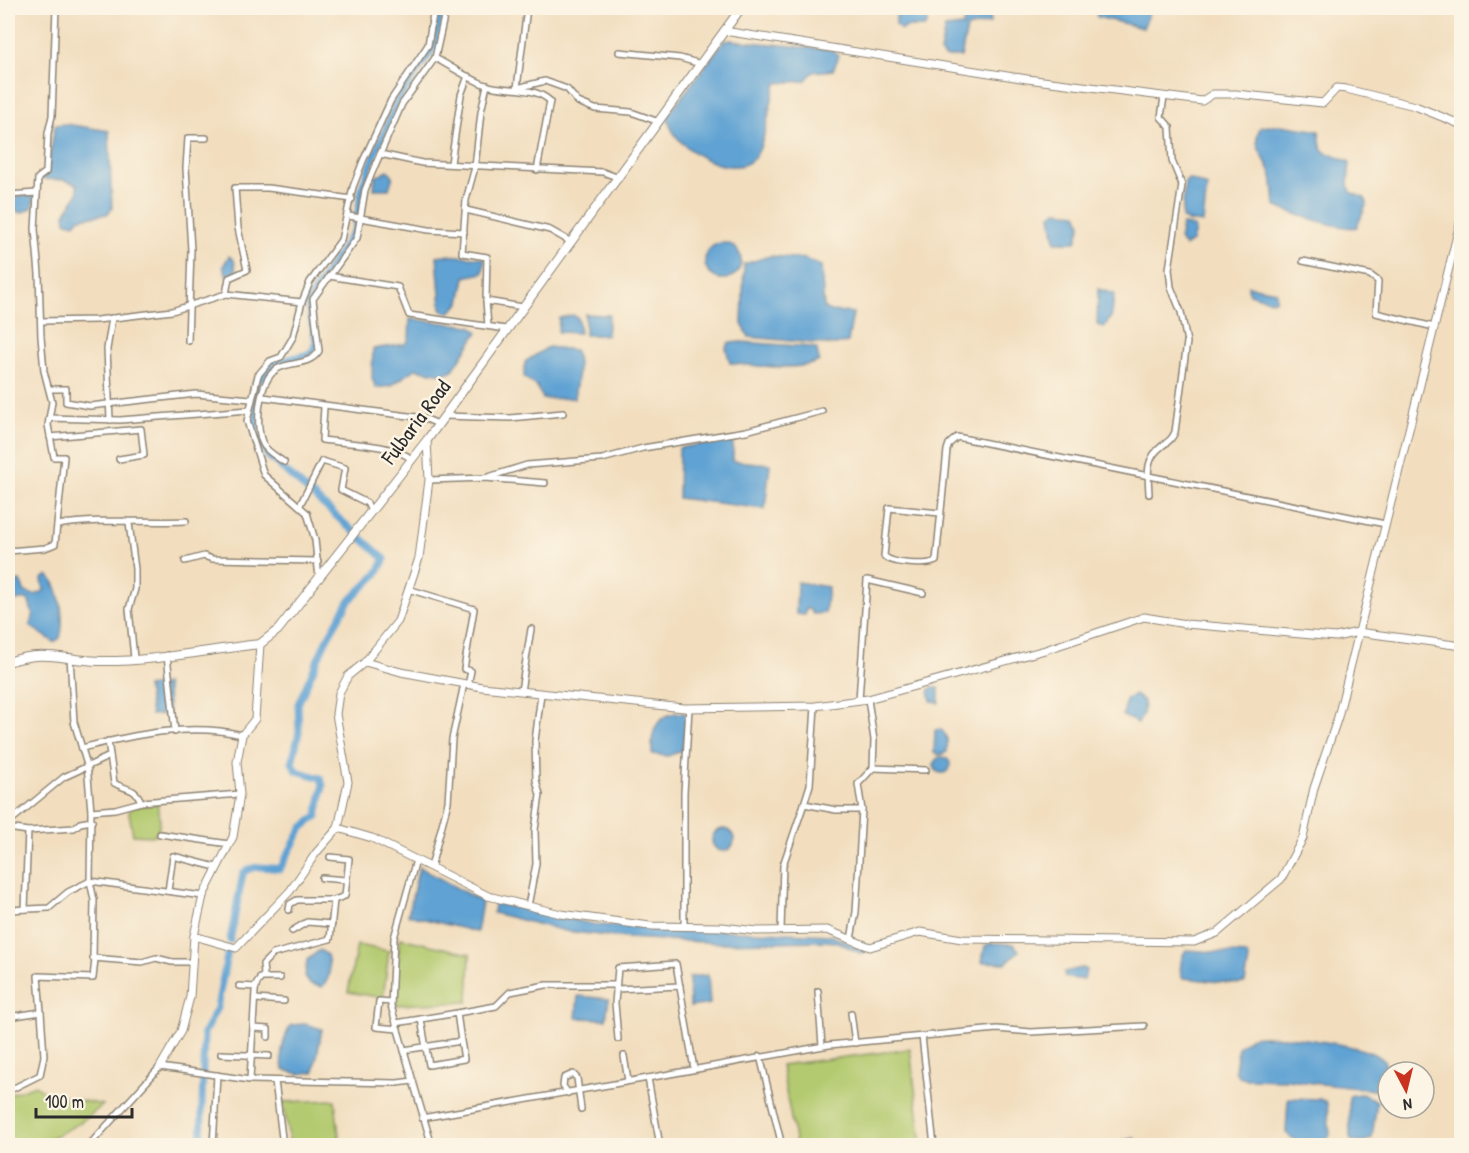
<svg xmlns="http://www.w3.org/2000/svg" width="1469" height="1153" font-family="'Patrick Hand',sans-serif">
<rect width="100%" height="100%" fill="#fcf5e5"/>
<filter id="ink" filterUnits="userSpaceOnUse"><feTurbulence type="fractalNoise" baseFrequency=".0167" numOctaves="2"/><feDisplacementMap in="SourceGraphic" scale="12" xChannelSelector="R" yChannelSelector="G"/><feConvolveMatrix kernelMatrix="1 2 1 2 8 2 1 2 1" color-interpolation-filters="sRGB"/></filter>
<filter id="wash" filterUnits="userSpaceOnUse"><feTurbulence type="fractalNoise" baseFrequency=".008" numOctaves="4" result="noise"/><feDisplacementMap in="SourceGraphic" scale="24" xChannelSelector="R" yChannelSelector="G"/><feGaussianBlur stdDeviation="1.35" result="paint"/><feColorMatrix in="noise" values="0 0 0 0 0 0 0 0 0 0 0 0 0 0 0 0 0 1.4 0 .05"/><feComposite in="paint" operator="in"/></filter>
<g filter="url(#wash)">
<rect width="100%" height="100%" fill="#f2debf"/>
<!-- green -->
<g fill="#b4ca6f" stroke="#707a4d" stroke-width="1.5">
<polygon points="157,803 160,819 158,833 152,836 133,835 129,813 131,808"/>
<polygon points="400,938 470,954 468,1002 396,1005 395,988"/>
<polygon points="357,945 389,951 383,998 348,992"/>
<polygon points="910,1049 922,1145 796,1145 781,1065"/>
<path d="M35,1085L48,1094L103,1105C76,1128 45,1146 8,1145V1095Z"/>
<polygon points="335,1100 340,1145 290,1145 283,1102"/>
</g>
<!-- water -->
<g fill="#5fa2d3" stroke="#45667f" stroke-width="1.5">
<polygon points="896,8 941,8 939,11 927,12 927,24 924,27 907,27 901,30 896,25"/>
<polygon points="966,8 981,8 990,16 990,23 967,28 961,57 944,57 940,52 945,28 963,26"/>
<polygon points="1095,8 1151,8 1143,28 1097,17"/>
<path d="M731,40L833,50L839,56L833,70L813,72L805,81L777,83C768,103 767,143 754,158C732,183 667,146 668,115L724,41Z"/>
<polygon points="66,124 109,131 112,209 107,214 80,218 75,224 66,222 65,214 78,193 77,184 64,180 40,179 47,173 55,125"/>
<path d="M1281,125L1319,131L1321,147L1324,152L1350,162L1348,185L1352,193L1365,198L1367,203L1357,227C1344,231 1290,213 1275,206C1274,196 1274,187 1272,177C1270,161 1248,146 1261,127Z"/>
<polygon points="388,170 393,176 389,189 374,189 375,177"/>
<polygon points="1189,179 1207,186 1203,223 1186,221 1182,218 1185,181"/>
<polygon points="35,195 32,208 21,213 9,208 11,197"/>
<polygon points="1057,211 1077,213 1081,224 1076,242 1055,242 1051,215"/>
<polygon points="1182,225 1193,226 1195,230 1192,242 1185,246 1179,240"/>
<circle cx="723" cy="261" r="18"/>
<polygon points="445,255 485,258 483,273 465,277 460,303 449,313 444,312 441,308 437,256"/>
<polygon points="229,256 234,260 236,272 227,276 223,266"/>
<polygon points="770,256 805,259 821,266 824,308 830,311 853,313 848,342 835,345 749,337 742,324 744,264"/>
<polygon points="1248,286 1276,291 1276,299 1272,301 1249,294"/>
<polygon points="1098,289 1114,294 1112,315 1105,327 1097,325"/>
<polygon points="585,314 609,315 607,335 585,335"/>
<polygon points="573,315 578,318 580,333 558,332 559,318"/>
<polygon points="410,319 471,326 478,332 453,370 443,374 415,369 391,386 376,388 372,378 373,349 405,344 409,339"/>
<path d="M741,342L811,347L817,349L819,361C799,371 753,366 730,363L726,348L729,343Z"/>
<path d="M548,347L574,350C582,363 576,383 574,398L543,399L537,387L524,377L525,362Z"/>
<polygon points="733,439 733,461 770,464 765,509 678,498 679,448"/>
<path d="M48,575C61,587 65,621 60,638L54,642L30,626L33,615L28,599L8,602V582L20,581L25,592L35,595L44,591L42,579Z"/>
<polygon points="797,582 828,587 825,613 813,614 809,609 806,609 805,615 796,614"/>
<polygon points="166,684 169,714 151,715 147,687"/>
<polygon points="932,687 939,688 939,703 931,701 929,691"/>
<polygon points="1135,695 1144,701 1143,714 1138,723 1123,716 1126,699"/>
<path d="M685,713V734L682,751L668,756L652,754C650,730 658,711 685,713Z"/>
<path d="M940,729C948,735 948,742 947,752L940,755L934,753L935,730Z"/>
<circle cx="942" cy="765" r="8"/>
<circle cx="723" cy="840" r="11"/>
<polygon points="419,867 482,902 477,932 408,915"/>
<polygon points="494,903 597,925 830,935 866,950 862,954 838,942 822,941 722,943 626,938 565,931 493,913"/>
<polygon points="991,943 1014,944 1019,951 1006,963 982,962 985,946"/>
<path d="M320,950L327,955C330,967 332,977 322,987L310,984L305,977L307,960Z"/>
<path d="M1186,950L1246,954L1249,960L1245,983L1239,984L1183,978C1178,972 1181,956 1186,950Z"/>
<polygon points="1082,968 1086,970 1084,980 1065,977 1064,972"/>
<polygon points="708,975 710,1004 690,1007 689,977"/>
<polygon points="578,996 609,999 606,1019 576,1018"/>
<path d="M306,1024L322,1029L314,1072L299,1074L284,1070C278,1057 284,1037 291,1025Z"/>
<path d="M1262,1036C1286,1036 1373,1044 1385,1062L1384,1084L1374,1090L1288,1080L1246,1079L1239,1076L1235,1071L1238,1047L1251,1037Z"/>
<polygon points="1362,1094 1377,1101 1372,1138 1362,1143 1352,1141 1350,1137 1349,1097 1351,1095"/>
<polygon points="1288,1098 1320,1099 1327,1103 1330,1135 1326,1140 1296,1141 1286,1133"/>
<polygon points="1134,1138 1143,1145 1116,1145 1121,1141"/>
</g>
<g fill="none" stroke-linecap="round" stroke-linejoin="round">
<!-- canal -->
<g stroke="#5fa2d3" stroke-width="7">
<path d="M230,940L243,873C253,864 267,867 280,869L302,828L317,816L323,786L321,778L297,771L292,763L299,732L298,704L326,641L349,601L376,575L385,559L268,456L256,435V383L277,362L306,355L313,351L316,341L307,302L355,229L363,184L397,101L434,47L442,8"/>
<polyline points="201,1146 204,1033 217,1008 228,951"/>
</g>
</g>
</g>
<g filter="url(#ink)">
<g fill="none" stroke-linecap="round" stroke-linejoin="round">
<!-- minor casing -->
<g stroke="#8e8475" stroke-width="8">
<g id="minor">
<path d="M446,8L435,58C452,67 469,79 486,85C506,92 533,85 550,101L537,170"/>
<polyline points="527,8 517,88 545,81 567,89 578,102 595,109 631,112 659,122"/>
<polyline points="619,52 680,58 701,64"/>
<polyline points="380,154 422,163 603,172 619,178"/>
<polyline points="451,163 461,95 468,76"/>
<polyline points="8,195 37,193"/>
<polyline points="466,210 550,230 571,242"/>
<polyline points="349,216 429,230 464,232"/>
<polyline points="1303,261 1370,275 1378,281 1376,313 1434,327"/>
<polyline points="329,276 398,287 409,315 506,329"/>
<polyline points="226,294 229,278 247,270 238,228 235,188 268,188 352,199"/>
<polyline points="486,301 487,257 462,253 466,200 475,167 481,112 487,85"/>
<polyline points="302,302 310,282 341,240 353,187 363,161 391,100 428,45 434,8"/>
<polyline points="41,321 97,320 172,311 226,294 302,302 293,337 281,357 270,361 258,375 247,421 264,475 307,513 315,540 319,578"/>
<polyline points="488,326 486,301 523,307"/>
<polyline points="188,341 191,250 186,168 188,138 206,138"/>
<polyline points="49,389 66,389 66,402 90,406 196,394 251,399"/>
<polyline points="263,397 424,418 438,424"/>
<path d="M324,407L322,440C349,444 389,443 412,459"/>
<polyline points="444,416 510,418 563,413"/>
<polyline points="49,418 120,420 249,410"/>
<polyline points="110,420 107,349 112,318"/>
<polyline points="50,437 141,429 144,455 119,459"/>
<path d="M284,462C277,457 266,451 263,444C254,426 259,380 277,369C290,361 310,366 319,351L313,299L357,238L365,190L374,168L402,104L435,58"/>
<polyline points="485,478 527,465 602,459 643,448 746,431 822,411"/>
<polyline points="429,480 485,478 545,483"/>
<path d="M1149,494C1148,473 1145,459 1162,446C1169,441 1172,439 1175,432L1187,342L1181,312L1171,287L1169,269L1182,185L1172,161L1170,127L1161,117L1164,97"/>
<polyline points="300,505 322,461 345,468 341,490 367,503 371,511"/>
<path d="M940,513L889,508L884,556C892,564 926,566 936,561L947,450L949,444L957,437L1385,524"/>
<polyline points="129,523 135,569 135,589 129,609 134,658"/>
<path d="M58,525C100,518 144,523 186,521"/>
<polyline points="8,551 45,548 55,544 64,457 54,457 48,425 52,402 44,371 41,337 39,274 35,229 38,178 46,172 48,133 52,116 56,8"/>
<polyline points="185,561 204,556 212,559 318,561"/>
<polyline points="408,589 474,609 464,669 471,671 468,685"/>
<polyline points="167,655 175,732"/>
<polyline points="70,657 74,722 87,765 91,811"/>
<polyline points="521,691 531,629"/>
<polyline points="859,700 867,580 923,593"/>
<polyline points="815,706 810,785 804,804 836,810 862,810 856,912 851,939"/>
<path d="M108,741L114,783C125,790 136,787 141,802"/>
<path d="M82,748C132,735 191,722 242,735"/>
<polyline points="873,768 926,770"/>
<polyline points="862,810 858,784 873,768 874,740 868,699"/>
<polyline points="8,823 64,777 110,756"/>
<polyline points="8,828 28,831 74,828 80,823 92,821"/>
<polyline points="160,834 229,844"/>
<polyline points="416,860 394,938 391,1006 432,1146"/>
<polyline points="431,867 448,802 452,739 464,684"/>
<polyline points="322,878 346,880"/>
<polyline points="168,891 173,856 216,867"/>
<polyline points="203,896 90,881 91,811 115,809 141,802 240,794"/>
<polyline points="528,906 536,864 535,830 540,795 536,780 535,741 541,694"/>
<polyline points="25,909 28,831"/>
<polyline points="8,910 49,908 68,892 90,881 94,900 93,958 142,962 156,958 172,962 191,962"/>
<polyline points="289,910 290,904 297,900 334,900"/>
<polyline points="684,926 684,793 689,708"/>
<polyline points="781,930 783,865 804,804"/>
<polyline points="292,931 307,922 332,924"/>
<polyline points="260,978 280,978"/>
<polyline points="239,986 256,987"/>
<polyline points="616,989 680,986"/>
<polyline points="818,991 822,1046"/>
<polyline points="255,999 284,1001"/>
<polyline points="391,1002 379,1001 376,1027 398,1029"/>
<polyline points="457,1013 496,1006 510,992 546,985 616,985"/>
<polyline points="851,1013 855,1043"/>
<polyline points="8,1017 41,1012 38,976 93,978 95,959"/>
<polyline points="396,1023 421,1019"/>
<polyline points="253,1028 268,1029 268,1037"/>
<polyline points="922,1036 934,1146"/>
<polyline points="618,1039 615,1003 618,968 676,964 694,1069"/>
<polyline points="404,1050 430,1046 461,1041 464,1059 429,1065 421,1019 457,1013 461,1041"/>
<polyline points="221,1054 269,1056"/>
<polyline points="624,1056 628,1081"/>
<polyline points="760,1056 782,1146"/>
<polyline points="250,1080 255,991 257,983 264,975 263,964 273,954 330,939 334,900 345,896 349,859 330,857"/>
<polyline points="275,1081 283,1146"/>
<polyline points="8,1091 40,1075 44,1056 41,1012"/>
<polyline points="568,1093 563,1086 564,1078 573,1074 577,1078 581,1109"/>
<polyline points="422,1118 648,1078"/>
<polyline points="83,1146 92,1142 160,1067 250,1080 397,1083 413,1081"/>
<polyline points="213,1146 217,1075"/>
<polyline points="660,1146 648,1078 829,1045 997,1029 1031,1032 1144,1026"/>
</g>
</g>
<!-- tertiary casing -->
<g stroke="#8e8475" stroke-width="9">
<g id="tertiary">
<polyline points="724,31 1027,79 1202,101 1213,94 1236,94 1323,103 1337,88 1346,89 1415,106 1462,125"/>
<polyline points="365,662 401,672 482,687 684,708 815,706 868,699 1045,650 1144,617 1186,624 1336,637 1358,632 1462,646"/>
<polyline points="338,828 348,782 336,714 339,693 348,676 365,662 398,621 419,558 429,480 427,440"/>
<polyline points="194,936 236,948 290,891 316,853 338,828 372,838 488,896 561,914 650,926 722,927 757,931 827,930 870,947 920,932 962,939 1194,942 1217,933 1281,879 1303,838 1314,788 1338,717 1462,215"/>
<polyline points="160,1067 181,1031 190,997 194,936 203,896 233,837 240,794 237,762 242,735 255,719 260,644"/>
</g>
</g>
<!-- secondary casing -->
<g stroke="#8e8475" stroke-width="10">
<path id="secondary" d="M8,662C46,649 62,660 99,661C152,662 207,650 260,644L278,630L427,440L741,8"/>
</g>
<!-- minor -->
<use href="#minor" stroke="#fff" stroke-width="5"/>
<!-- tertiary -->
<use href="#tertiary" stroke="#fff" stroke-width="7"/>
<!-- secondary -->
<use href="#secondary" stroke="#fff" stroke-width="8"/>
</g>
</g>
<g text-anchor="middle" stroke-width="5" stroke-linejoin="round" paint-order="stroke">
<!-- street labels -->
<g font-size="21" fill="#2b2b2b" stroke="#fcf5e5">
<text transform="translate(416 422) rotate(-53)" y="7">Fulbaria Road</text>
</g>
</g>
<!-- margin -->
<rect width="1469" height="1153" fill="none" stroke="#fcf5e5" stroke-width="30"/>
<!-- north arrow -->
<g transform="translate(1406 1090) rotate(173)"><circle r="28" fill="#fcf5e5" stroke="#a8a49b" stroke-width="1.5"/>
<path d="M0-4.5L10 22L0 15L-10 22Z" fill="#c8321e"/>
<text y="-9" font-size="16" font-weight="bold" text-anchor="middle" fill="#2b2b2b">N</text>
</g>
<!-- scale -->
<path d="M36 1108v9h96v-9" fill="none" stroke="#2b2b2b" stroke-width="3"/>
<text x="45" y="1108" font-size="18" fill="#2b2b2b" stroke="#fcf5e5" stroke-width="4.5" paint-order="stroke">100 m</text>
</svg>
